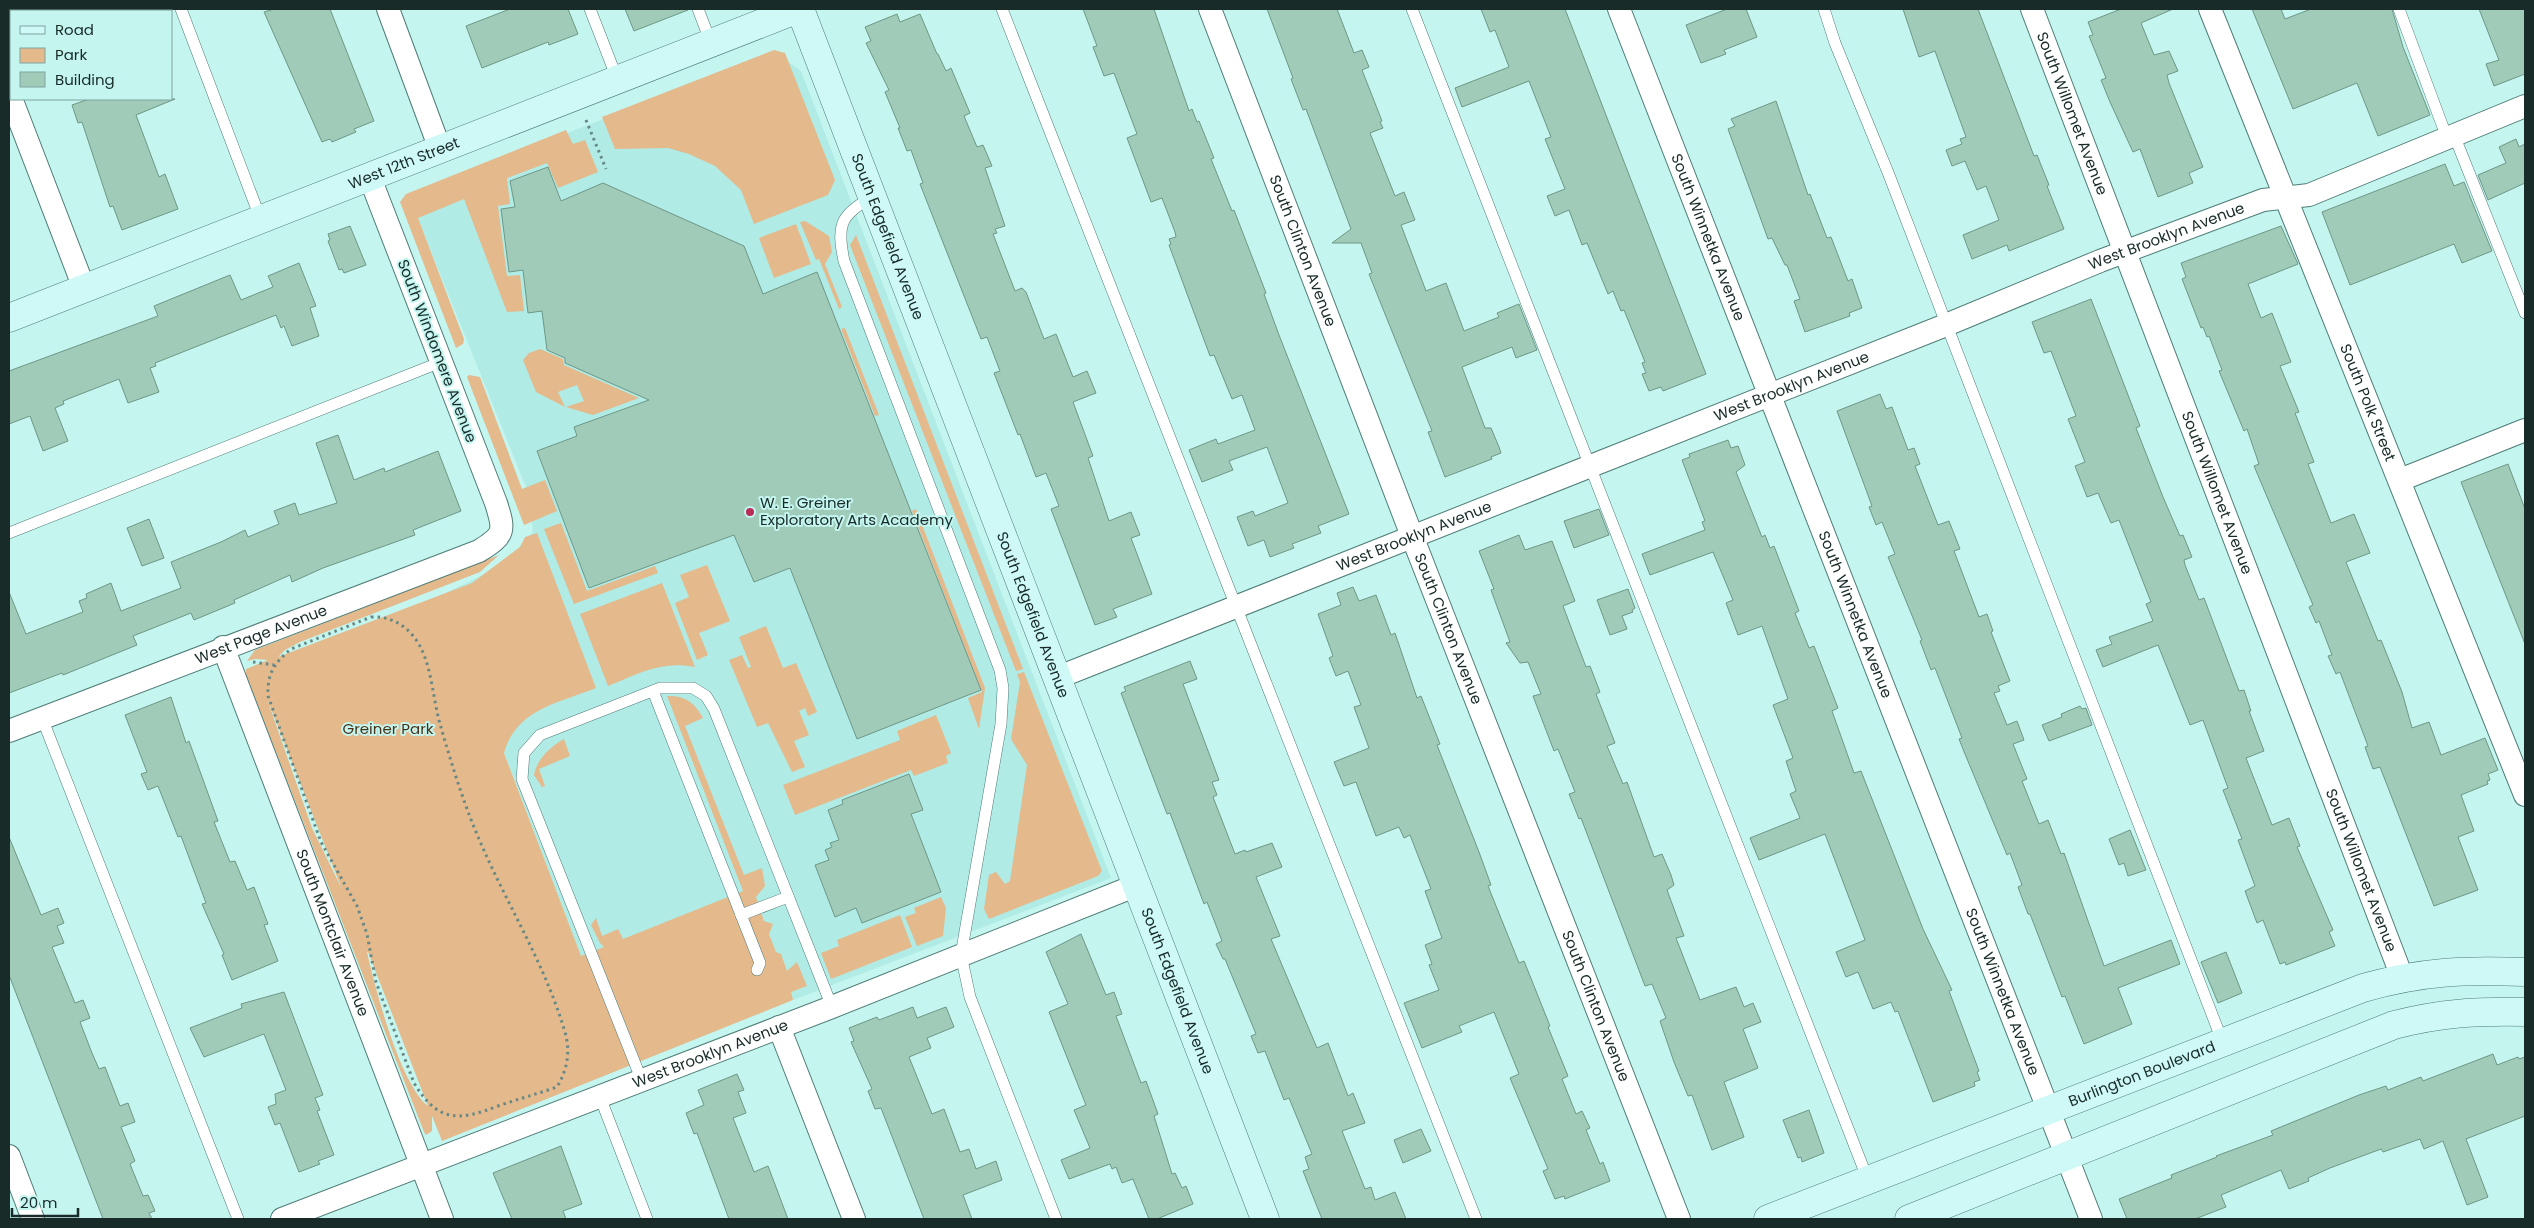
<svg xmlns="http://www.w3.org/2000/svg" width="2534" height="1228" font-family="Poppins,sans-serif">
<rect width="100%" height="100%" fill="#c4f5ef"/>
<!-- built -->
<polygon fill="#b0ebe5" points="776,53 801,71 1111,878 793,1000 752,888 581,956 444,594 505,564 533,532 528,492 408,194"/>
<!-- green -->
<g fill="#e4b98c" fill-rule="evenodd">
<polygon points="774,50 785,53 835,180 828,195 754,224 741,190 715,166 689,154 668,148 615,149 602,117"/>
<polygon points="566,130 573,144 585,140 598,172 558,188 547,163 507,178 510,204 498,206 507,276 520,275 524,311 507,312 464,199 418,218 464,339 463,344 456,348 400,202 406,194"/>
<polygon points="805,221 829,236 832,252 825,264 842,307 839,309 819,259 816,260 800,222"/>
<polygon points="796,224 811,264 774,278 759,238"/>
<polygon points="856,235 1023,669 1016,671 850,245"/>
<polygon points="845,328 879,415 875,416 841,329"/>
<polygon points="540,349 563,359 564,365 639,398 593,415 566,407 584,401 577,385 558,392 565,407 536,392 523,360 529,353"/>
<polygon points="469,375 480,377 522,489 545,480 557,511 524,525 467,377"/>
<polygon points="916,509 985,688 979,729 968,698 982,692 912,511"/>
<polygon points="561,523 587,591 655,566 658,573 574,604 544,529"/>
<path d="M537,533L596,688C559,703 516,709 504,753L581,956L604,947L600,943L591,925L596,918L602,936L618,929L623,939L743,891L667,696C685,695 695,703 703,718L685,726L744,875L762,868L765,886L756,897L764,921L773,924L769,934L776,952L781,954L787,971L797,962L807,986L791,992L793,1000L442,1141L432,1116V1131L426,1135L424,1132L246,675V669L268,660L255,659L247,661L255,650L499,555L480,572L300,642L285,650L278,657L472,583L520,547L525,537ZM266,696L342,889L312,828ZM367,952H368L428,1106C400,1084 375,988 367,952Z"/>
<polygon points="707,565 730,621 699,633 708,655 697,660 675,603 689,597 680,575"/>
<path d="M662,583L695,667C662,660 637,674 608,686L580,614Z"/>
<polygon points="766,626 783,668 796,663 817,712 808,716 805,708 799,711 809,735 794,741 805,767 792,772 768,723 757,727 729,660 742,655 748,668 751,667 739,637"/>
<polygon points="1024,672 1102,871 1098,876 989,919 984,909 989,875 996,872 1005,884 1010,881 1027,765 1011,739 1020,682 1017,674"/>
<polygon points="936,715 951,753 946,756 948,763 914,776 911,770 795,815 783,785 900,740 897,731"/>
<path d="M564,739L570,756L539,769L545,786L542,787L534,775C537,759 550,747 564,739Z"/>
<polygon points="941,897 946,908 943,936 917,946 905,917 916,913 914,908"/>
<polygon points="900,915 912,947 831,979 821,953 839,946 837,940"/>
</g>
<!-- building -->
<g fill="#a1cbb9" stroke="#6e9786">
<polygon points="274,9 330,9 374,121 354,129 356,132 332,142 330,139 322,142 264,12"/>
<polygon points="510,9 568,9 578,34 549,45 548,42 482,68 466,26"/>
<polygon points="625,9 688,9 688,10 634,31"/>
<polygon points="1083,9 1154,9 1189,111 1192,109 1197,122 1199,121 1214,158 1211,159 1232,211 1234,210 1266,293 1264,294 1279,335 1349,514 1318,526 1321,533 1292,544 1294,548 1270,557 1264,540 1248,546 1237,517 1253,511 1255,516 1288,503 1267,447 1229,461 1233,470 1202,482 1189,450 1216,439 1218,444 1255,430 1242,395 1232,399 1214,355 1210,356 1169,245 1171,244 1169,239 1176,237 1175,232 1162,198 1151,202 1127,138 1137,134 1114,73 1104,76 1093,47 1097,46"/>
<polygon points="1267,9 1337,9 1354,53 1362,50 1369,67 1362,70 1382,121 1380,122 1383,128 1370,133 1395,196 1404,192 1415,220 1401,225 1426,291 1446,283 1464,331 1499,317 1497,313 1519,304 1537,350 1516,358 1512,347 1462,367 1485,428 1491,428 1499,447 1501,453 1491,457 1492,459 1445,477 1428,432 1432,431 1377,294 1369,274 1372,273 1361,243 1332,243 1351,229 1306,109 1303,110 1291,79 1293,78"/>
<polygon points="1481,9 1565,9 1706,374 1663,391 1661,387 1649,391 1642,374 1646,373 1642,363 1645,362 1624,310 1621,311 1613,291 1608,294 1587,243 1582,245 1569,210 1555,216 1547,196 1565,189 1545,139 1551,137 1529,81 1462,107 1455,88 1509,67 1495,30 1490,32"/>
<polygon points="1727,9 1746,9 1757,37 1724,50 1726,54 1701,63 1686,25"/>
<polygon points="1903,9 1978,9 2034,156 2037,155 2049,185 2047,186 2064,229 2009,251 2007,245 1972,259 1963,235 1999,220 1986,186 1977,190 1965,161 1952,166 1946,150 1962,144 1960,139 1966,137 1935,51 1919,57"/>
<polygon points="2121,9 2173,9 2141,23 2154,55 2169,51 2178,71 2167,75 2169,83 2203,167 2189,173 2193,183 2158,197 2140,149 2133,152 2110,102 2101,80 2106,78 2089,36 2093,35 2088,22"/>
<polygon points="2252,9 2281,9 2285,19 2311,9 2392,9 2403,47 2430,115 2378,136 2357,83 2293,109"/>
<polygon points="2479,9 2525,9 2525,74 2494,86 2486,64 2499,60"/>
<polygon points="897,14 900,22 920,14 937,54 938,54 946,71 951,68 970,113 964,116 977,147 983,145 992,166 985,168 1005,226 995,229 997,233 993,234 1015,291 1022,288 1026,292 1044,339 1056,334 1073,377 1087,371 1096,393 1073,402 1093,456 1088,458 1109,521 1131,512 1140,535 1131,538 1152,594 1113,609 1117,617 1095,625 1051,509 1059,506 1046,473 1036,477 1020,434 1018,435 994,373 1000,371 987,337 981,339 920,184 923,183 911,150 907,151 898,128 900,128 885,92 889,90 866,43 871,41 865,27"/>
<polygon points="89,99 175,99 136,115 159,177 165,174 178,209 122,230 113,206 110,207 82,122 78,123 72,105"/>
<polygon points="1776,101 1808,195 1810,194 1827,238 1831,237 1848,281 1852,279 1862,308 1849,313 1850,316 1805,332 1794,301 1800,299 1787,265 1785,265 1772,238 1768,239 1728,129 1735,126 1731,119"/>
<polygon points="2516,139 2519,147 2525,144 2525,183 2488,200 2478,175 2506,163 2499,147"/>
<polygon points="2445,164 2454,186 2464,182 2492,251 2462,263 2454,244 2350,285 2322,212"/>
<polygon points="548,167 561,201 603,183 744,246 763,294 817,272 981,690 857,739 790,568 754,582 734,535 589,588 537,451 577,436 574,427 649,400 565,363 565,358 547,350 542,311 528,313 523,270 509,272 501,209 515,207 510,181"/>
<polygon points="350,226 366,265 344,273 342,269 339,270 328,241 330,240 328,234"/>
<polygon points="2281,226 2298,264 2248,284 2261,318 2272,313 2291,362 2280,366 2299,412 2295,413 2314,462 2308,464 2331,523 2354,514 2370,553 2346,562 2378,641 2381,640 2402,692 2412,728 2429,722 2441,755 2485,738 2498,770 2488,774 2490,780 2487,781 2488,784 2461,795 2474,831 2458,837 2478,890 2434,906 2380,767 2373,769 2365,747 2368,746 2340,672 2336,674 2328,656 2332,655 2319,621 2316,623 2309,607 2313,605 2254,466 2259,464 2247,429 2244,431 2219,371 2222,370 2209,336 2207,337 2203,327 2201,328 2182,279 2186,277 2181,263"/>
<polygon points="299,263 316,306 310,308 319,336 292,346 284,326 281,328 276,315 155,363 156,366 150,368 159,392 128,403 119,379 63,401 64,404 55,408 68,441 43,451 30,416 9,424 9,371 158,316 154,306 230,275 241,300 273,287 268,276"/>
<polygon points="2091,299 2140,426 2136,428 2163,497 2180,536 2183,535 2192,557 2184,560 2185,565 2199,600 2204,598 2239,691 2244,690 2251,711 2249,711 2264,751 2246,758 2272,825 2289,818 2300,846 2297,847 2333,930 2329,932 2335,946 2286,965 2285,962 2280,964 2263,920 2257,923 2245,891 2255,886 2238,840 2242,839 2223,790 2228,788 2203,720 2190,725 2158,645 2103,667 2096,650 2112,644 2109,637 2153,621 2146,604 2151,602 2119,520 2111,523 2098,493 2087,497 2075,466 2085,462 2068,419 2076,416 2051,351 2044,353 2032,322"/>
<polygon points="1880,394 1886,409 1892,407 1908,450 1914,448 1920,464 1915,466 1938,525 1949,521 1960,549 1954,551 1979,617 1987,614 1993,631 1991,632 2010,681 1998,686 2000,691 1994,693 2007,725 2017,721 2024,740 2013,744 2027,779 2022,781 2039,824 2048,820 2061,854 2064,853 2104,966 2171,940 2180,964 2118,988 2132,1024 2084,1044 2065,996 2062,997 2030,914 2028,914 2018,887 2022,885 2010,853 2007,855 1965,754 1959,739 1962,738 1935,668 1931,670 1920,641 1922,640 1888,557 1895,554 1882,522 1876,525 1869,507 1872,506 1837,411"/>
<polygon points="338,435 354,480 384,468 385,472 438,451 461,511 413,530 415,535 323,568 292,582 290,575 234,600 235,603 194,620 191,613 133,636 137,645 63,675 62,673 9,693 9,592 26,634 83,612 79,601 87,598 86,594 111,583 121,611 181,588 171,562 221,542 245,530 248,537 279,524 274,511 295,503 299,515 337,503 316,443"/>
<polygon points="1728,440 1731,448 1738,446 1745,465 1736,472 1762,537 1765,535 1770,548 1774,546 1799,611 1795,613 1809,648 1814,646 1838,708 1832,711 1854,773 1861,771 1923,929 1952,990 1949,991 1979,1071 1977,1072 1980,1080 1974,1082 1975,1086 1933,1102 1898,1011 1895,1012 1891,1002 1873,1009 1858,972 1846,977 1836,952 1865,940 1825,834 1759,860 1750,838 1800,818 1790,794 1796,791 1786,761 1793,758 1773,705 1788,699 1762,626 1738,635 1726,603 1733,600 1713,552 1650,575 1642,554 1705,530 1702,522 1705,521 1682,460 1690,457 1689,454"/>
<polygon points="2508,464 2525,509 2525,644 2461,482"/>
<polygon points="1599,509 1609,535 1574,548 1564,521"/>
<polygon points="149,519 164,558 142,566 127,528"/>
<polygon points="1519,535 1525,550 1552,541 1575,601 1563,606 1586,667 1590,666 1600,692 1596,694 1615,743 1607,746 1623,784 1627,782 1654,857 1662,854 1671,875 1674,885 1667,890 1684,936 1676,938 1700,1000 1736,987 1744,1007 1753,1003 1761,1022 1743,1029 1758,1068 1724,1082 1744,1137 1712,1150 1692,1095 1688,1096 1674,1062 1660,1021 1666,1018 1652,984 1645,986 1581,818 1579,819 1569,794 1575,792 1558,749 1554,751 1533,696 1541,694 1528,662 1520,663 1506,643 1510,642 1491,590 1494,589 1479,551"/>
<polygon points="1353,587 1359,601 1376,595 1391,635 1395,633 1417,698 1421,696 1440,744 1437,745 1479,852 1491,885 1488,886 1519,963 1524,961 1550,1026 1548,1027 1568,1076 1562,1079 1576,1114 1582,1111 1590,1128 1586,1130 1600,1164 1603,1162 1610,1181 1565,1199 1564,1196 1555,1199 1543,1171 1548,1169 1510,1078 1519,1074 1494,1012 1459,1026 1462,1032 1422,1048 1404,1003 1439,990 1429,965 1432,964 1425,945 1442,938 1425,891 1431,889 1410,835 1404,838 1399,827 1376,836 1356,782 1344,786 1334,762 1369,748 1354,707 1361,705 1348,671 1336,676 1329,658 1333,656 1318,614 1341,605 1337,593"/>
<polygon points="1628,589 1635,608 1632,610 1633,612 1622,616 1627,629 1610,635 1597,600"/>
<polygon points="1190,661 1197,679 1183,684 1219,780 1212,782 1217,795 1213,797 1235,854 1245,850 1246,852 1272,843 1282,867 1256,877 1280,936 1271,939 1317,1048 1328,1043 1348,1096 1353,1093 1365,1123 1342,1131 1365,1189 1371,1187 1375,1200 1395,1192 1406,1219 1322,1219 1312,1194 1303,1171 1309,1169 1305,1157 1312,1154 1289,1098 1284,1100 1265,1051 1258,1053 1251,1036 1256,1034 1225,959 1223,959 1216,944 1222,941 1207,902 1204,904 1170,813 1167,814 1121,693 1126,691 1124,687"/>
<polygon points="171,697 186,743 189,741 218,821 214,822 230,862 235,861 247,890 254,887 268,924 264,925 278,961 232,980 222,955 224,954 202,904 206,903 181,836 178,837 158,786 148,790 141,774 147,772 125,715"/>
<polygon points="2080,706 2082,709 2086,708 2092,725 2049,741 2042,725 2062,717 2061,714"/>
<polygon points="909,774 923,810 911,814 941,892 862,923 856,908 835,917 815,865 829,860 825,850 832,847 830,843 839,840 828,810 843,804 842,800"/>
<polygon points="2130,830 2146,870 2128,876 2124,863 2119,865 2109,839"/>
<polygon points="9,837 41,915 58,908 64,923 57,926 64,943 52,947 75,1003 83,1000 90,1018 80,1022 92,1053 99,1069 105,1067 120,1106 128,1103 135,1122 121,1127 135,1161 130,1164 143,1196 148,1195 155,1211 149,1213 152,1219 103,1219 9,975"/>
<polygon points="1081,934 1106,995 1114,992 1122,1014 1116,1016 1141,1083 1146,1081 1158,1114 1154,1116 1172,1174 1175,1173 1182,1188 1186,1186 1193,1204 1157,1219 1149,1219 1133,1179 1122,1183 1116,1167 1112,1169 1110,1164 1069,1179 1061,1160 1090,1148 1074,1110 1086,1105 1049,1012 1068,1004 1046,952"/>
<polygon points="2226,952 2242,993 2218,1003 2201,962"/>
<polygon points="284,992 323,1095 315,1098 320,1110 317,1111 334,1155 318,1161 320,1164 299,1172 280,1123 275,1125 268,1107 276,1104 275,1094 286,1090 264,1034 204,1057 190,1028 242,1008 241,1004"/>
<polygon points="913,1007 917,1018 946,1007 954,1027 927,1038 931,1048 909,1057 932,1114 944,1109 960,1152 969,1149 976,1169 996,1161 1002,1180 963,1195 972,1219 924,1219 881,1108 875,1109 868,1091 872,1089 851,1042 854,1041 849,1028 877,1017 879,1020"/>
<polygon points="2493,1054 2497,1065 2518,1057 2519,1059 2525,1057 2525,1116 2466,1139 2488,1197 2467,1205 2443,1141 2424,1149 2420,1139 2383,1152 2381,1149 2330,1168 2308,1178 2309,1181 2289,1189 2281,1170 2221,1195 2226,1207 2195,1219 2127,1219 2119,1199 2172,1178 2171,1175 2217,1157 2216,1156 2273,1135 2271,1131 2359,1095 2386,1086 2388,1090 2421,1077 2423,1081"/>
<polygon points="737,1074 744,1090 738,1092 746,1113 733,1118 754,1172 768,1166 788,1219 729,1219 697,1133 694,1134 686,1113 704,1105 698,1090"/>
<polygon points="1809,1110 1824,1153 1802,1162 1801,1157 1798,1158 1783,1120"/>
<polygon points="1421,1129 1431,1151 1403,1163 1394,1140"/>
<polygon points="561,1146 582,1204 563,1211 566,1219 512,1219 493,1173"/>
</g>
<g fill="none" stroke-linecap="round" stroke-linejoin="round">
<!-- lane casing -->
<g stroke="#4e7c77" stroke-width="12">
<g id="lane">
<polyline points="181,9 261,220"/>
<polyline points="590,9 618,81"/>
<polyline points="698,9 711,43"/>
<polyline points="1002,9 1476,1219"/>
<polyline points="1412,9 1868,1180"/>
<polyline points="1824,9 1835,43 1889,175 2223,1043"/>
<polyline points="2399,9 2447,138"/>
<polyline points="2454,135 2525,313"/>
<path d="M871,198C839,215 837,227 844,261L1000,670L1003,688L1001,724L961,955L970,997L1056,1219"/>
<polyline points="9,533 441,362"/>
<polyline points="653,691 760,963 757,970"/>
<polyline points="42,718 238,1219"/>
<polyline points="741,915 788,897"/>
<polyline points="642,1081 522,779 524,753 540,735 660,688 693,688 706,696 714,709 832,1007"/>
<polyline points="600,1097 647,1219"/>
</g>
</g>
<!-- street casing -->
<g stroke="#4e7c77" stroke-width="24">
<g id="street">
<polyline points="388,9 440,149"/>
<path id="s1" d="M1210,9L1412,536L1679,1219"/>
<path id="s2" d="M1619,9L2091,1219"/>
<path id="s3" d="M2032,9L2402,977"/>
<path id="s4" d="M2210,9L2525,795"/>
<polyline points="9,93 84,288"/>
<polyline points="2400,480 2525,430"/>
<path id="s5" d="M223,647L442,1219"/>
<path id="s6" d="M1059,677L1946,325L2100,261L2263,200L2309,195L2525,106"/>
<path id="s7" d="M9,731L479,551C505,535 505,531 496,503L370,178"/>
<polyline points="779,1027 854,1219"/>
<polyline points="9,1156 33,1219"/>
<path id="s8" d="M282,1219L832,1007L1137,885"/>
</g>
</g>
<!-- secondary casing -->
<g stroke="#4e7c77" stroke-width="29">
<g id="secondary">
<path id="s9" d="M800,9L1265,1219"/>
<path id="s10" d="M9,318L798,9"/>
<path id="s11" d="M1768,1219L2363,988C2423,971 2463,970 2525,972"/>
<path d="M1909,1219L2394,1025C2441,1013 2476,1011 2525,1012"/>
</g>
</g>
<!-- path -->
<g stroke="#678884" stroke-width="3" stroke-dasharray="2.5 4" stroke-linecap="butt">
<polyline points="586,120 606,169"/>
<path d="M371,617C388,616 403,623 414,637C432,660 432,696 440,724C451,762 463,802 479,839C506,903 544,962 564,1029C571,1050 568,1068 557,1087C537,1094 518,1099 498,1106C459,1121 438,1123 414,1083L376,982L367,934L357,906L321,842L268,696C267,674 274,663 291,649Z"/>
<polyline points="253,662 274,665"/>
</g>
<!-- lane -->
<use href="#lane" stroke="#fff" stroke-width="11"/>
<!-- street -->
<use href="#street" stroke="#fff" stroke-width="22"/>
<!-- secondary -->
<use href="#secondary" stroke="#cef9f6" stroke-width="28"/>
</g>
<!-- markers -->
<circle fill="#ba2b58" stroke="#c4f5ef" stroke-width="2" cx="750" cy="512" r="5"/>
<g text-anchor="middle" stroke-width="4" stroke-linejoin="round" paint-order="stroke">
<!-- street labels -->
<g font-size="15" fill="#182b29" stroke="#c4f5ef">
<text dy="5" stroke="none"><textPath href="#s3" startOffset="112">South Willomet Avenue</textPath></text>
<text dy="5" stroke="none"><textPath href="#s10" startOffset="424">West 12th Street</textPath></text>
<text dy="5" stroke="none"><textPath href="#s9" startOffset="244">South Edgefield Avenue</textPath></text>
<text dy="5" stroke="none"><textPath href="#s2" startOffset="245">South Winnetka Avenue</textPath></text>
<text dy="5" stroke="none"><textPath href="#s6" startOffset="1192">West Brooklyn Avenue</textPath></text>
<text dy="5" stroke="none"><textPath href="#s1" startOffset="259">South Clinton Avenue</textPath></text>
<text transform="translate(437 351) rotate(69)" y="5">South Windomere Avenue</text>
<text dy="5" stroke="none"><textPath href="#s6" startOffset="788">West Brooklyn Avenue</textPath></text>
<text dy="5" stroke="none"><textPath href="#s4" startOffset="424">South Polk Street</textPath></text>
<text dy="5" stroke="none"><textPath href="#s3" startOffset="518">South Willomet Avenue</textPath></text>
<text dy="5" stroke="none"><textPath href="#s6" startOffset="382">West Brooklyn Avenue</textPath></text>
<text dy="5" stroke="none"><textPath href="#s9" startOffset="649">South Edgefield Avenue</textPath></text>
<text dy="5" stroke="none"><textPath href="#s2" startOffset="650">South Winnetka Avenue</textPath></text>
<text dy="5" stroke="none"><textPath href="#s1" startOffset="664">South Clinton Avenue</textPath></text>
<text dy="5" stroke="none"><textPath href="#s7" startOffset="270">West Page Avenue</textPath></text>
<text dy="5" stroke="none"><textPath href="#s3" startOffset="922">South Willomet Avenue</textPath></text>
<text dy="5" stroke="none"><textPath href="#s5" startOffset="306">South Montclair Avenue</textPath></text>
<text dy="5" stroke="none"><textPath href="#s9" startOffset="1052">South Edgefield Avenue</textPath></text>
<text dy="5" stroke="none"><textPath href="#s2" startOffset="1055">South Winnetka Avenue</textPath></text>
<text dy="5" stroke="none"><textPath href="#s1" startOffset="1069">South Clinton Avenue</textPath></text>
<text dy="5" stroke="none"><textPath href="#s8" startOffset="459">West Brooklyn Avenue</textPath></text>
<text dy="5" stroke="none"><textPath href="#s11" startOffset="401">Burlington Boulevard</textPath></text>
</g>
<!-- poi labels -->
<g font-size="15" fill="#182b29" stroke="#c4f5ef" text-anchor="start">
<text x="760" y="508">W. E. Greiner<tspan x="760" dy="17">Exploratory Arts Academy</tspan></text>
</g>
<!-- park labels -->
<g font-size="15" fill="#4a3218" stroke="#c4f5ef">
<text x="388" y="734">Greiner Park</text>
</g>
</g>
<!-- border -->
<rect width="2534" height="1228" fill="none" stroke="#182b29" stroke-width="20"/>
<!-- legend -->
<rect x="10" y="10" width="162" height="90" fill="#c4f5ef" stroke="#7fa4a0"/>
<rect x="20" y="26" width="25" height="8" fill="#cef9f6" stroke="#7fa4a0"/>
<text x="55" y="35" font-size="15" fill="#182b29">Road</text>
<rect x="20" y="48" width="25" height="15" fill="#e4b98c" stroke="#7fa4a0"/>
<text x="55" y="60" font-size="15" fill="#182b29">Park</text>
<rect x="20" y="72" width="25" height="15" fill="#a1cbb9" stroke="#7fa4a0"/>
<text x="55" y="85" font-size="15" fill="#182b29">Building</text>
<!-- scale -->
<path d="M12 1208v8h66v-8" fill="none" stroke="#182b29" stroke-width="2.5"/>
<text x="20" y="1208" font-size="15" fill="#182b29" stroke="#c4f5ef" stroke-width="4" paint-order="stroke">20 m</text>
</svg>
